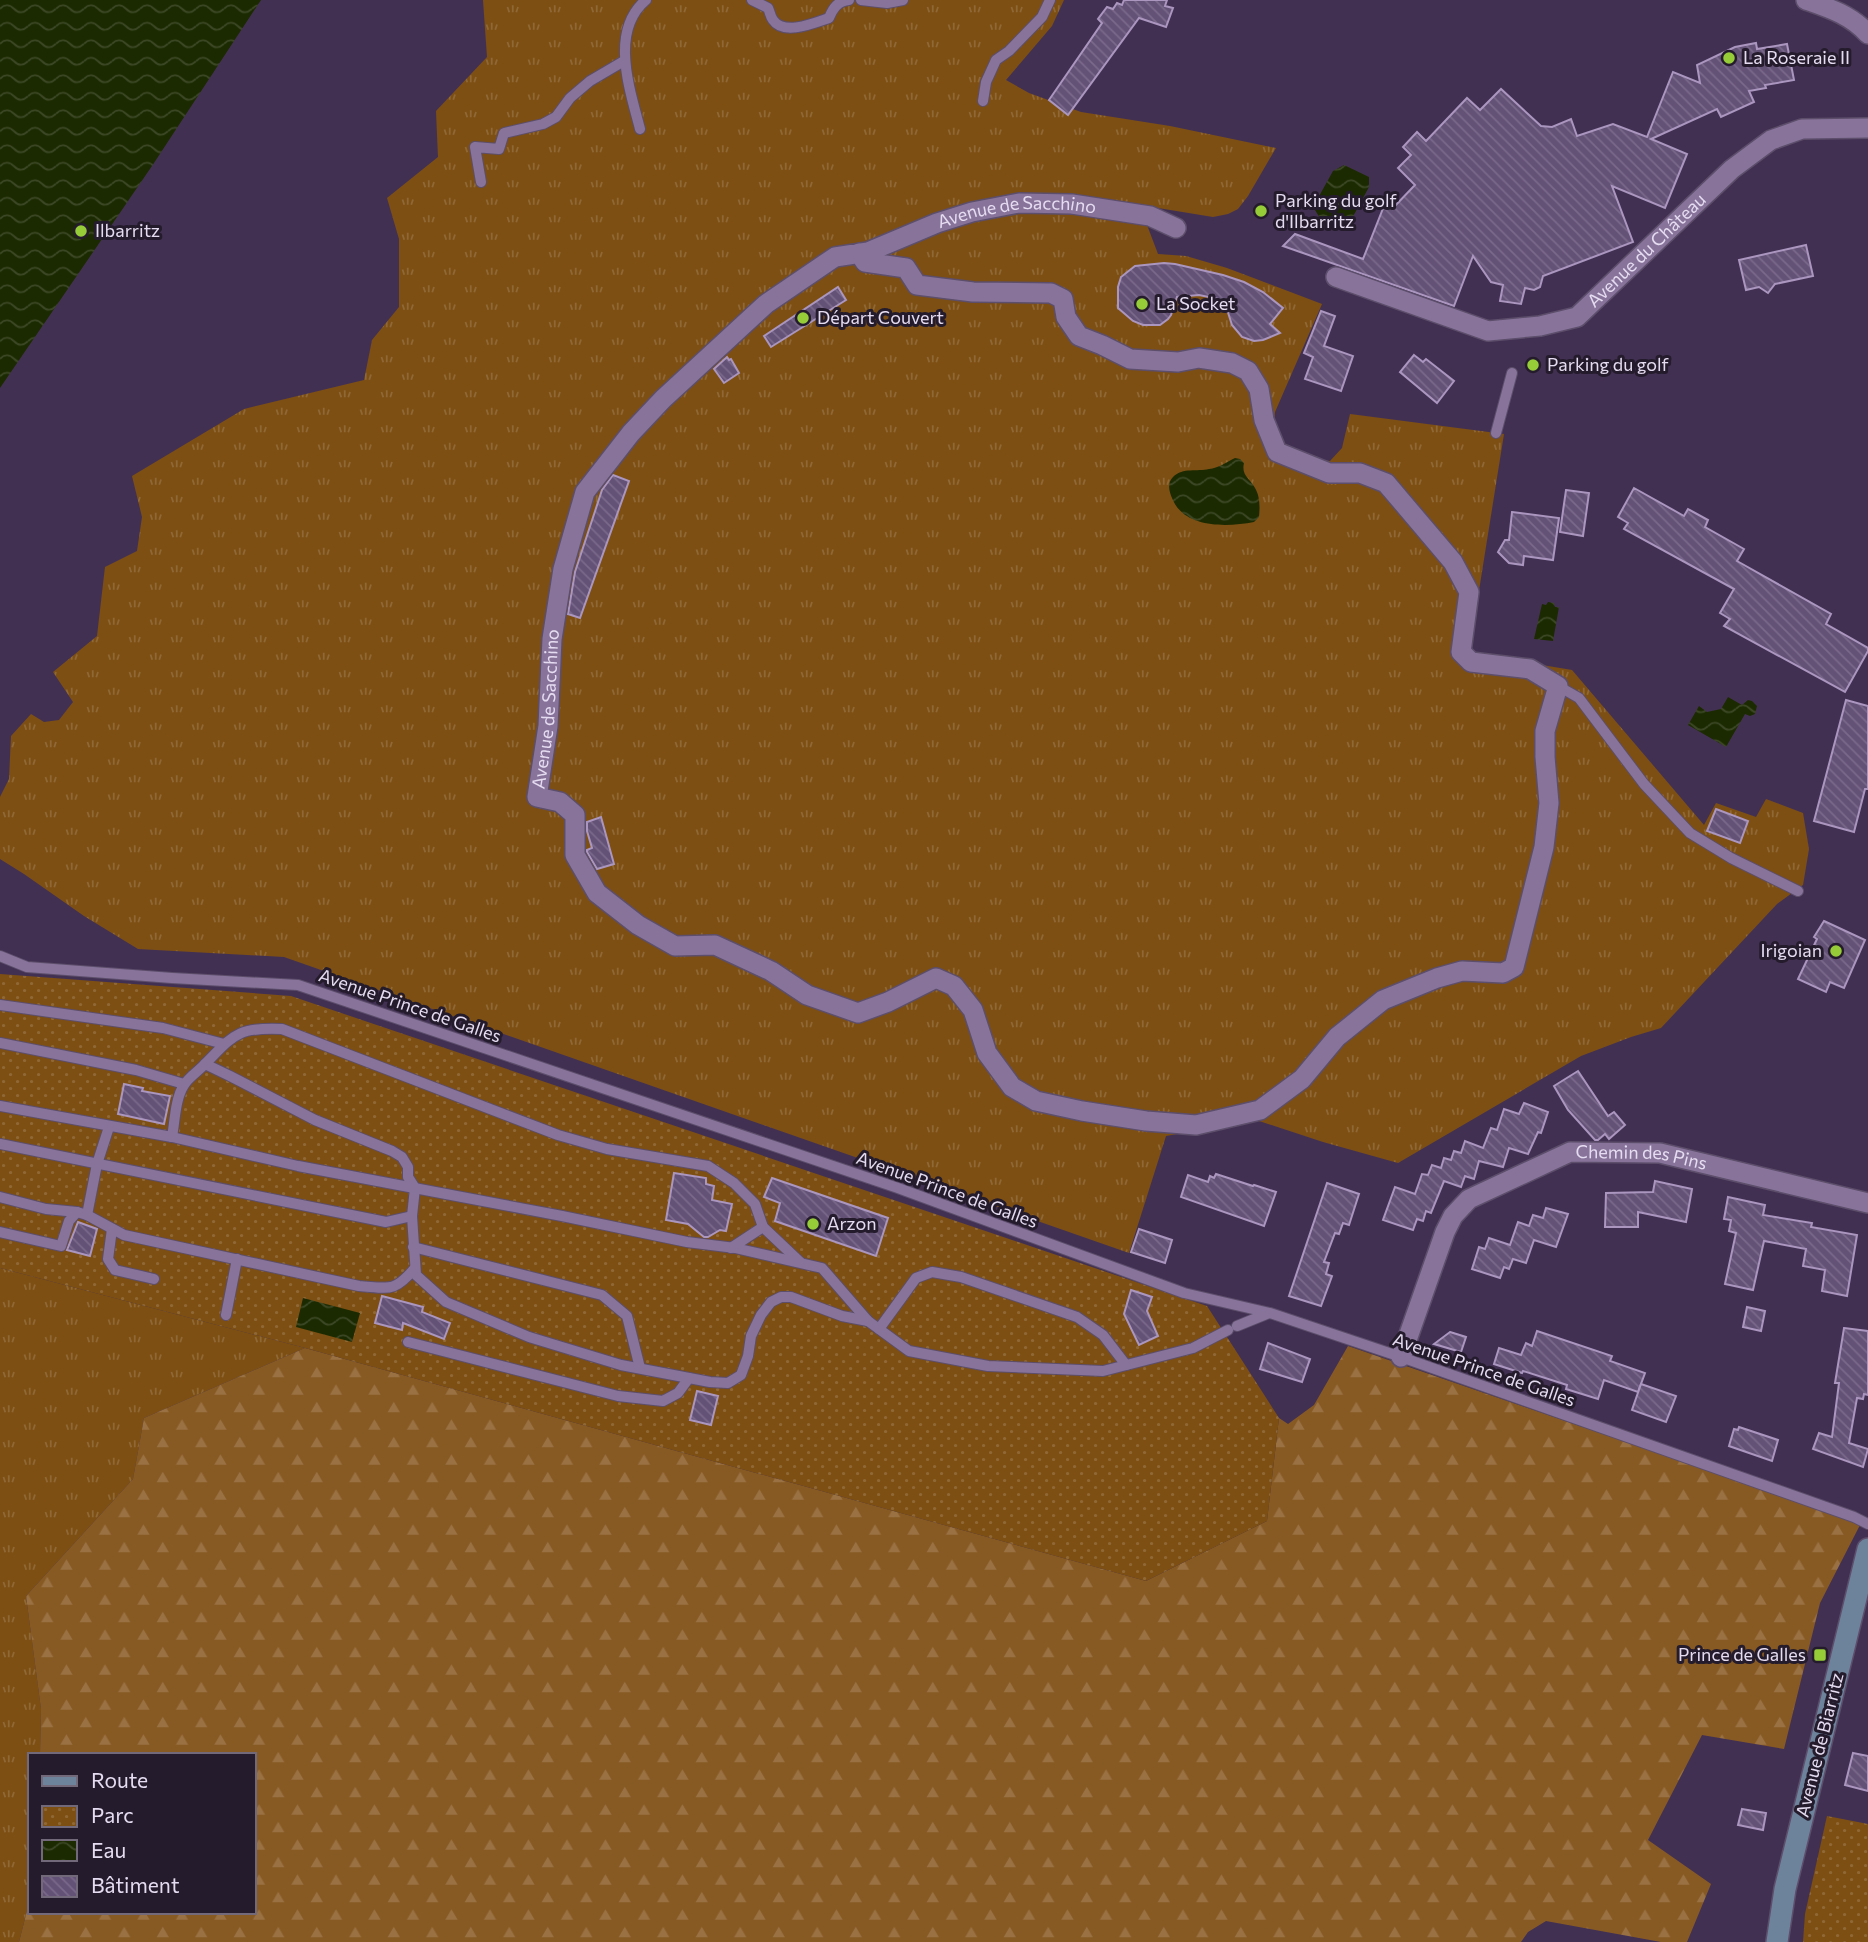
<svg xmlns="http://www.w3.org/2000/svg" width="1868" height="1942" font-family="Commissioner,sans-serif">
<defs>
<pattern id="grass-tufts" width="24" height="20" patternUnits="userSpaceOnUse" patternTransform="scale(1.75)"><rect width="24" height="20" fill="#7d4f13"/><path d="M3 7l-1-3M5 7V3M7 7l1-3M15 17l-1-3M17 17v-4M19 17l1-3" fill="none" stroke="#8f6836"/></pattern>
<pattern id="forest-firs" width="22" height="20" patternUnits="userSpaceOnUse" patternTransform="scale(1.75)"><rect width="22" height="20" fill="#885a23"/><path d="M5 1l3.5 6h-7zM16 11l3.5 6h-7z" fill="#997143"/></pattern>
<pattern id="park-dots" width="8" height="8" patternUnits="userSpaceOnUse" patternTransform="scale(1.75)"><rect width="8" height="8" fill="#7d4f13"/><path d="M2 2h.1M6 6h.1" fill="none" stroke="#8f6836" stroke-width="1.8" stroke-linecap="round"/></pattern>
<pattern id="water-waves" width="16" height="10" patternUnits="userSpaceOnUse" patternTransform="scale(1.75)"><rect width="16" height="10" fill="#1b2a00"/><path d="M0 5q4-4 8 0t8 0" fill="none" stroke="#3c4826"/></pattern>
<pattern id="building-back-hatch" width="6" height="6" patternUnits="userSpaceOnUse" patternTransform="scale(1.75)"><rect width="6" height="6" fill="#645176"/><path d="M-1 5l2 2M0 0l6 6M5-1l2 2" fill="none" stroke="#7a698a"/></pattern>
</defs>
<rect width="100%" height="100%" fill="#423052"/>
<!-- grass -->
<g fill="url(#grass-tufts)">
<polygon points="483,0 1064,0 1052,26 1006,80 1029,93 1081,112 1170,126 1276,148 1248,196 1238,209 1228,214 1213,217 1152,207 1147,225 1158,254 1186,256 1227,268 1322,304 1275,412 1273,434 1287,451 1313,459 1330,461 1342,448 1350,414 1504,434 1469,653 1572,670 1704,825 1716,803 1756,817 1766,799 1803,813 1809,849 1803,885 1777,904 1661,1028 1631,1037 1581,1056 1398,1163 1323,1142 1256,1120 1166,1136 1129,1253 284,957 138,949 84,916 24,874 0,859 0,797 9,779 11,736 31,714 44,722 59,720 73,702 53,672 97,636 105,567 137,551 142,517 132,476 244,409 364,380 372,340 399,307 399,239 387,198 438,157 436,111 487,57"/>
<polygon points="0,1268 305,1348 144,1418 133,1479 26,1596 41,1709 40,1755 30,1755 30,1899 19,1942 0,1942"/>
</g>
<!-- forest -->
<polygon fill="url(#forest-firs)" points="1348,1346 1861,1523 1820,1603 1784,1749 1702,1735 1648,1840 1711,1884 1687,1942 1661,1942 1546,1921 1528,1932 1521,1942 19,1942 30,1899 30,1912 254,1912 254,1755 40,1755 41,1709 26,1596 133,1479 144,1418 305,1348 1146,1581 1267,1521 1279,1418 1288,1424 1314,1405"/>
<!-- park -->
<g fill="url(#park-dots)">
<polygon points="0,974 291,996 1207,1306 1279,1418 1267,1521 1146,1581 305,1348 0,1268"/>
<polygon points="1827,1816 1868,1824 1868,1942 1803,1942 1805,1914"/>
</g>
<!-- water -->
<g fill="url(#water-waves)">
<polygon points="0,0 261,0 152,166 0,388"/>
<polygon points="1344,165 1369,177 1369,187 1350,222 1335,228 1320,218 1313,207 1333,171"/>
<path d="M1235,458L1240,459L1244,463C1241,476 1250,478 1255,488C1260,496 1260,507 1259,517L1254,522C1227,527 1184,529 1172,498C1169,491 1167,483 1173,477C1183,467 1197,472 1209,469C1218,468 1227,462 1235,458Z"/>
<polygon points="1548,602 1554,603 1555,607 1559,607 1553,641 1534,639 1542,604 1546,605"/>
<polygon points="1728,697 1742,705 1748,700 1752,701 1757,706 1755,714 1750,716 1745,714 1726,747 1688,725 1699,706 1707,712 1721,709"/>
<polygon points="303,1298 360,1313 352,1342 296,1327"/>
</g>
<!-- building -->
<g fill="url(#building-back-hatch)" stroke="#aa96bf" stroke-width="2">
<polygon points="1124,0 1167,0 1165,6 1173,8 1166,27 1139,18 1068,115 1049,100 1102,23 1098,19 1107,7 1113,9 1117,3 1122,5"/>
<polygon points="1756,43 1757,49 1787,44 1794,80 1765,85 1766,88 1749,91 1754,102 1721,117 1717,109 1651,139 1687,154 1665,208 1612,186 1633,242 1543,276 1540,287 1534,290 1525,288 1521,304 1500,301 1503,285 1491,282 1473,256 1454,306 1283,246 1295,234 1363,259 1384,206 1392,209 1415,185 1398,168 1411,155 1403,147 1417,132 1426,141 1467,98 1480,110 1501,89 1541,126 1552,127 1571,119 1577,136 1613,124 1647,137 1673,72 1700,83 1697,65 1735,47"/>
<polygon points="1806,245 1813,276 1775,284 1768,293 1759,287 1746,290 1739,260"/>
<polygon points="1164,263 1175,264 1223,275 1244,282 1263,292 1283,308 1270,324 1280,333 1263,340 1254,341 1242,337 1232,325 1224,300 1199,295 1177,297 1171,315 1168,319 1160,325 1143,325 1133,321 1118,308 1118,287 1121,277 1135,266"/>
<polygon points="838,287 846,300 771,347 764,336"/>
<polygon points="1321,311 1335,316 1324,346 1353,356 1341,391 1305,379 1313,357 1304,353"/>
<polygon points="1414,355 1423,362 1426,359 1454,381 1437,403 1400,372"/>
<polygon points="727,357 729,360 731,359 739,373 724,383 714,369"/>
<polygon points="613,475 629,481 580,618 568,614 575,572 602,490"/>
<polygon points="1634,488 1684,516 1688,509 1708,520 1705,527 1744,549 1737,561 1831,614 1826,624 1868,648 1868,651 1845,692 1724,626 1730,619 1720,613 1734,589 1624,529 1628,523 1618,517"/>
<polygon points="1566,490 1589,493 1583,536 1560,532"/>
<polygon points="1512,512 1559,518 1553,560 1524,556 1523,565 1509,563 1498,552 1505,540 1509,540"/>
<polygon points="1846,700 1868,706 1868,789 1865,789 1854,832 1814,821"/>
<polygon points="1716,809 1748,821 1740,843 1707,831"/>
<polygon points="601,817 614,864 597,869 587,852 587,850 592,848 587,831 587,822"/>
<polygon points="1824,921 1865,940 1844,988 1830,982 1826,992 1798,979 1817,939 1814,937"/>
<polygon points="1578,1071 1608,1116 1614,1112 1625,1125 1609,1139 1605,1134 1598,1140 1595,1140 1568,1110 1554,1086"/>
<polygon points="124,1084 143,1088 142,1091 170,1096 164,1124 118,1114"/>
<polygon points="1524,1103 1548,1112 1541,1133 1538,1132 1528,1154 1509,1148 1503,1167 1479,1161 1474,1179 1465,1176 1461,1187 1444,1181 1431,1213 1426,1211 1423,1221 1417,1219 1413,1230 1383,1220 1395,1187 1415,1194 1422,1174 1428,1175 1432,1165 1441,1168 1444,1158 1451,1160 1454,1151 1461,1153 1465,1141 1483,1148 1491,1128 1497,1130 1504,1109 1519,1114"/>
<polygon points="674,1173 706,1178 706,1184 714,1186 712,1200 732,1204 726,1231 720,1230 708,1237 704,1237 688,1224 666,1220"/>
<polygon points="1216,1174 1253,1186 1254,1185 1276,1192 1264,1226 1181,1197 1188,1175 1208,1182 1210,1176 1214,1178"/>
<polygon points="772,1178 888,1218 876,1256 775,1221 780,1203 764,1197"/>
<polygon points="1655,1181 1692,1189 1686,1222 1638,1212 1638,1227 1605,1227 1606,1193 1653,1192"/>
<polygon points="1327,1183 1359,1194 1349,1225 1343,1223 1339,1234 1335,1233 1324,1262 1329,1263 1326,1274 1332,1276 1321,1306 1289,1296"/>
<polygon points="1728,1197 1765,1205 1763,1215 1812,1223 1811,1227 1857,1235 1847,1296 1822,1291 1825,1270 1803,1266 1806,1249 1764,1241 1753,1290 1725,1284 1736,1233 1729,1231 1731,1220 1724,1219"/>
<polygon points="1546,1208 1568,1214 1556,1247 1534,1240 1526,1263 1513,1259 1509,1269 1504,1267 1500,1278 1472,1269 1479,1247 1485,1249 1489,1238 1510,1245 1518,1222 1529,1226 1533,1215 1543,1218"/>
<polygon points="78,1222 97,1229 90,1256 67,1250"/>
<polygon points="1139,1229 1172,1240 1165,1263 1131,1252"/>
<polygon points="1131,1290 1152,1297 1147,1311 1158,1336 1139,1345 1124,1314"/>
<polygon points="382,1296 423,1307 422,1312 450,1323 444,1339 403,1323 402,1330 375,1323"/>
<polygon points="1747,1307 1765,1311 1761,1331 1743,1327"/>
<polygon points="1844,1328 1868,1331 1868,1395 1864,1394 1863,1399 1857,1398 1849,1443 1868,1449 1863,1467 1813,1449 1819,1433 1832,1437 1839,1383 1835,1383"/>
<polygon points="1537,1331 1612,1356 1610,1361 1645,1373 1638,1392 1604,1380 1598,1399 1566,1389 1567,1385 1523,1371 1522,1373 1494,1364 1499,1348 1521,1355 1526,1343 1532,1346"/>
<polygon points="1450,1332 1466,1337 1461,1352 1434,1344"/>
<polygon points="1268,1343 1310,1359 1302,1382 1260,1369"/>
<polygon points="1641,1384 1676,1396 1666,1422 1632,1410"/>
<polygon points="697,1391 718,1396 711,1425 690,1420"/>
<polygon points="1739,1427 1778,1440 1772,1461 1729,1446 1734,1429 1738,1430"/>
<polygon points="1853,1753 1868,1756 1868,1791 1845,1785"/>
<polygon points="1742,1809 1766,1813 1763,1830 1738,1825"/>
</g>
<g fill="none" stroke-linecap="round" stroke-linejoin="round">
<!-- lane casing -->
<g stroke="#5d4e6b" stroke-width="12">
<g id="lane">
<path d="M752,0L768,8C770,12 770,16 773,20C784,36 814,23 829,18C833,8 838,1 849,0"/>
<polyline points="861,0 887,3 903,0"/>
<polyline points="983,101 986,82 996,60 1009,51 1042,17 1050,0"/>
<path d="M640,129C630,90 609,31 646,0"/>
<polyline points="481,182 475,147 499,149 504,133 543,124 556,117 570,98 590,81 624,61"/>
<polyline points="1496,433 1512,373"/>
<polyline points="1558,686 1579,698 1644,784 1690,833 1731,858 1798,891"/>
<polyline points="0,956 27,967 172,978 298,985 898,1188 1184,1293 1270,1313 1401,1357 1854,1517 1868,1524"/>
<polyline points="0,1005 163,1028 224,1044"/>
<polyline points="0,1043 136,1070 184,1084"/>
<polyline points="205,1064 230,1076 315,1120 392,1151 402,1157 408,1167 408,1177 415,1188 412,1216 416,1275 446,1302 529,1337 621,1365 710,1382 728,1383 741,1375 748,1356 751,1336 761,1315 771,1302 781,1297 791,1297 842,1316 868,1321"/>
<polyline points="0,1106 172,1137 298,1166 562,1216 687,1242 735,1248 822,1268 868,1321 909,1351 988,1366 1103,1371 1193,1348 1228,1330"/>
<path d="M172,1137C175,1121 175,1099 184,1085C188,1078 197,1072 203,1066C234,1035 236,1027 282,1029L558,1135L607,1149L708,1166L734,1183L755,1204L763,1227L800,1262"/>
<polyline points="0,1144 386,1222 412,1216"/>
<path d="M0,1197L46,1209L77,1212L87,1215L124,1235L359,1286C389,1288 394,1293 415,1268"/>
<polyline points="87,1215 97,1164 109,1127"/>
<polyline points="112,1229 108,1259 115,1270 154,1279"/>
<polyline points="0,1232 61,1246 69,1221 77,1212"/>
<polyline points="413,1247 602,1295 627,1316 640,1368"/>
<polyline points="731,1248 763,1227"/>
<polyline points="226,1315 237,1259"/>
<polyline points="1237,1326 1269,1313"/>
<polyline points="879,1329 916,1278 932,1272 961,1277 1077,1317 1103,1335 1126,1365"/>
<polyline points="408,1342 618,1396 663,1401 678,1393 689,1378"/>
</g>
</g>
<!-- street casing -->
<g stroke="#5d4e6b" stroke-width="22">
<g id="street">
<path d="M1806,0C1829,8 1851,15 1868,34"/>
<path id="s1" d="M859,253L865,262L906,268L917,285L973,292L1051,293L1063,299L1066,317L1079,336L1102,345L1130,359L1178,362L1199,358L1232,363L1248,371L1259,389L1264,420L1277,452L1329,473H1360L1386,483L1453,562L1469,592L1461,652L1471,662L1530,669L1558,686L1545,731V757L1549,803L1544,847L1514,967L1503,973L1462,971L1437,978L1383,1000L1337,1037L1302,1079L1260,1110L1196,1125L1146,1121L1082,1111L1036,1101L1012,1087L987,1053L973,1010L954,986L936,978L888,1002L858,1013L807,995L771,971L715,945L675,946L638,925L597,893L575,855V815L560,802L537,797L548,726L552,639L563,569L585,492L631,433L663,399L766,304L835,257L868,252L937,223L972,212L1019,203L1072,204L1150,216L1176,228"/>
<path id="s2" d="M1336,277L1488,331L1540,326L1577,317L1732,169L1771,140L1802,129L1868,128"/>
<path id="s3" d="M1401,1357L1445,1232L1453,1216L1469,1199L1570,1152L1660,1153L1868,1203"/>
</g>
</g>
<!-- secondary casing -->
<g stroke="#5d4e6b" stroke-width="24">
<polyline id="secondary" points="1777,1942 1785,1889 1868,1549"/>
</g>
<!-- lane -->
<use href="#lane" stroke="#88749b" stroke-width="10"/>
<!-- street -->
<use href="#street" stroke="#88749b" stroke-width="19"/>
<!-- secondary -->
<use href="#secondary" stroke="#6d839c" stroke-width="21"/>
</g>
<!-- markers -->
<g fill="#97cc39" stroke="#241c2c" stroke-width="2.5">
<circle cx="1729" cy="58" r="7"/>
<circle cx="1261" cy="211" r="7"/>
<circle cx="81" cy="231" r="7"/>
<circle cx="1142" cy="304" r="7"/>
<circle cx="803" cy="318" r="7"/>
<circle cx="1533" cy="365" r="7"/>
<circle cx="1836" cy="951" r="7"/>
<circle cx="813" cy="1224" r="7"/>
<rect x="1813" y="1648" width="14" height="14" rx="3.5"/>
</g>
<g text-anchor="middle" stroke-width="6" stroke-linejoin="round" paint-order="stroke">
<!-- poi labels -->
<g font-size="18" fill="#e6dcf1" stroke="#241c2c" text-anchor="start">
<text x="1743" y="64">La Roseraie II</text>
<text x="1275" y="207">Parking du golf<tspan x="1275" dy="21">d'Ilbarritz</tspan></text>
<text x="95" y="237">Ilbarritz</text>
<text x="1156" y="310">La Socket</text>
<text x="817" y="324">Départ Couvert</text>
<text x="1547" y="371">Parking du golf</text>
<text x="1822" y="957" text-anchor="end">Irigoian</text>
<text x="827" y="1230">Arzon</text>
<text x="1806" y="1661" text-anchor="end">Prince de Galles</text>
</g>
<!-- street labels -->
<g font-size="18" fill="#e6dcf1" stroke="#241c2c">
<text dy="6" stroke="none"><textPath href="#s1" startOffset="3280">Avenue de Sacchino</textPath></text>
<text dy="6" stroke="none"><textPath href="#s2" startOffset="348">Avenue du Château</textPath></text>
<text dy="6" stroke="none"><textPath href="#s1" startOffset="2524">Avenue de Sacchino</textPath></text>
<text transform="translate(410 1006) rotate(19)" y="6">Avenue Prince de Galles</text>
<text dy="6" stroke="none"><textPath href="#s3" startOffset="357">Chemin des Pins</textPath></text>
<text transform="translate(947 1190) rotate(20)" y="6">Avenue Prince de Galles</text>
<text transform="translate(1484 1370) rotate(19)" y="6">Avenue Prince de Galles</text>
<text transform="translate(1820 1745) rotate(-76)" y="6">Avenue de Biarritz</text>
</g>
</g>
<!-- legend -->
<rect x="28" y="1753" width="228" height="161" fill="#241c2c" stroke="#72697b" stroke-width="2"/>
<rect x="42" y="1776" width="35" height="10" fill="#6d839c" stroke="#72697b" stroke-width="2"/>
<text x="91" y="1788" font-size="21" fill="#e6dcf1">Route</text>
<rect x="42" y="1806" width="35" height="21" fill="url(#park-dots)" stroke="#72697b" stroke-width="2"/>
<text x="91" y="1823" font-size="21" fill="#e6dcf1">Parc</text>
<rect x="42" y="1840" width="35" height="21" fill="url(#water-waves)" stroke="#72697b" stroke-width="2"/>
<text x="91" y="1858" font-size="21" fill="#e6dcf1">Eau</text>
<rect x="42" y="1876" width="35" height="21" fill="url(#building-back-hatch)" stroke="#72697b" stroke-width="2"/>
<text x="91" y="1893" font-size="21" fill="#e6dcf1">Bâtiment</text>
</svg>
